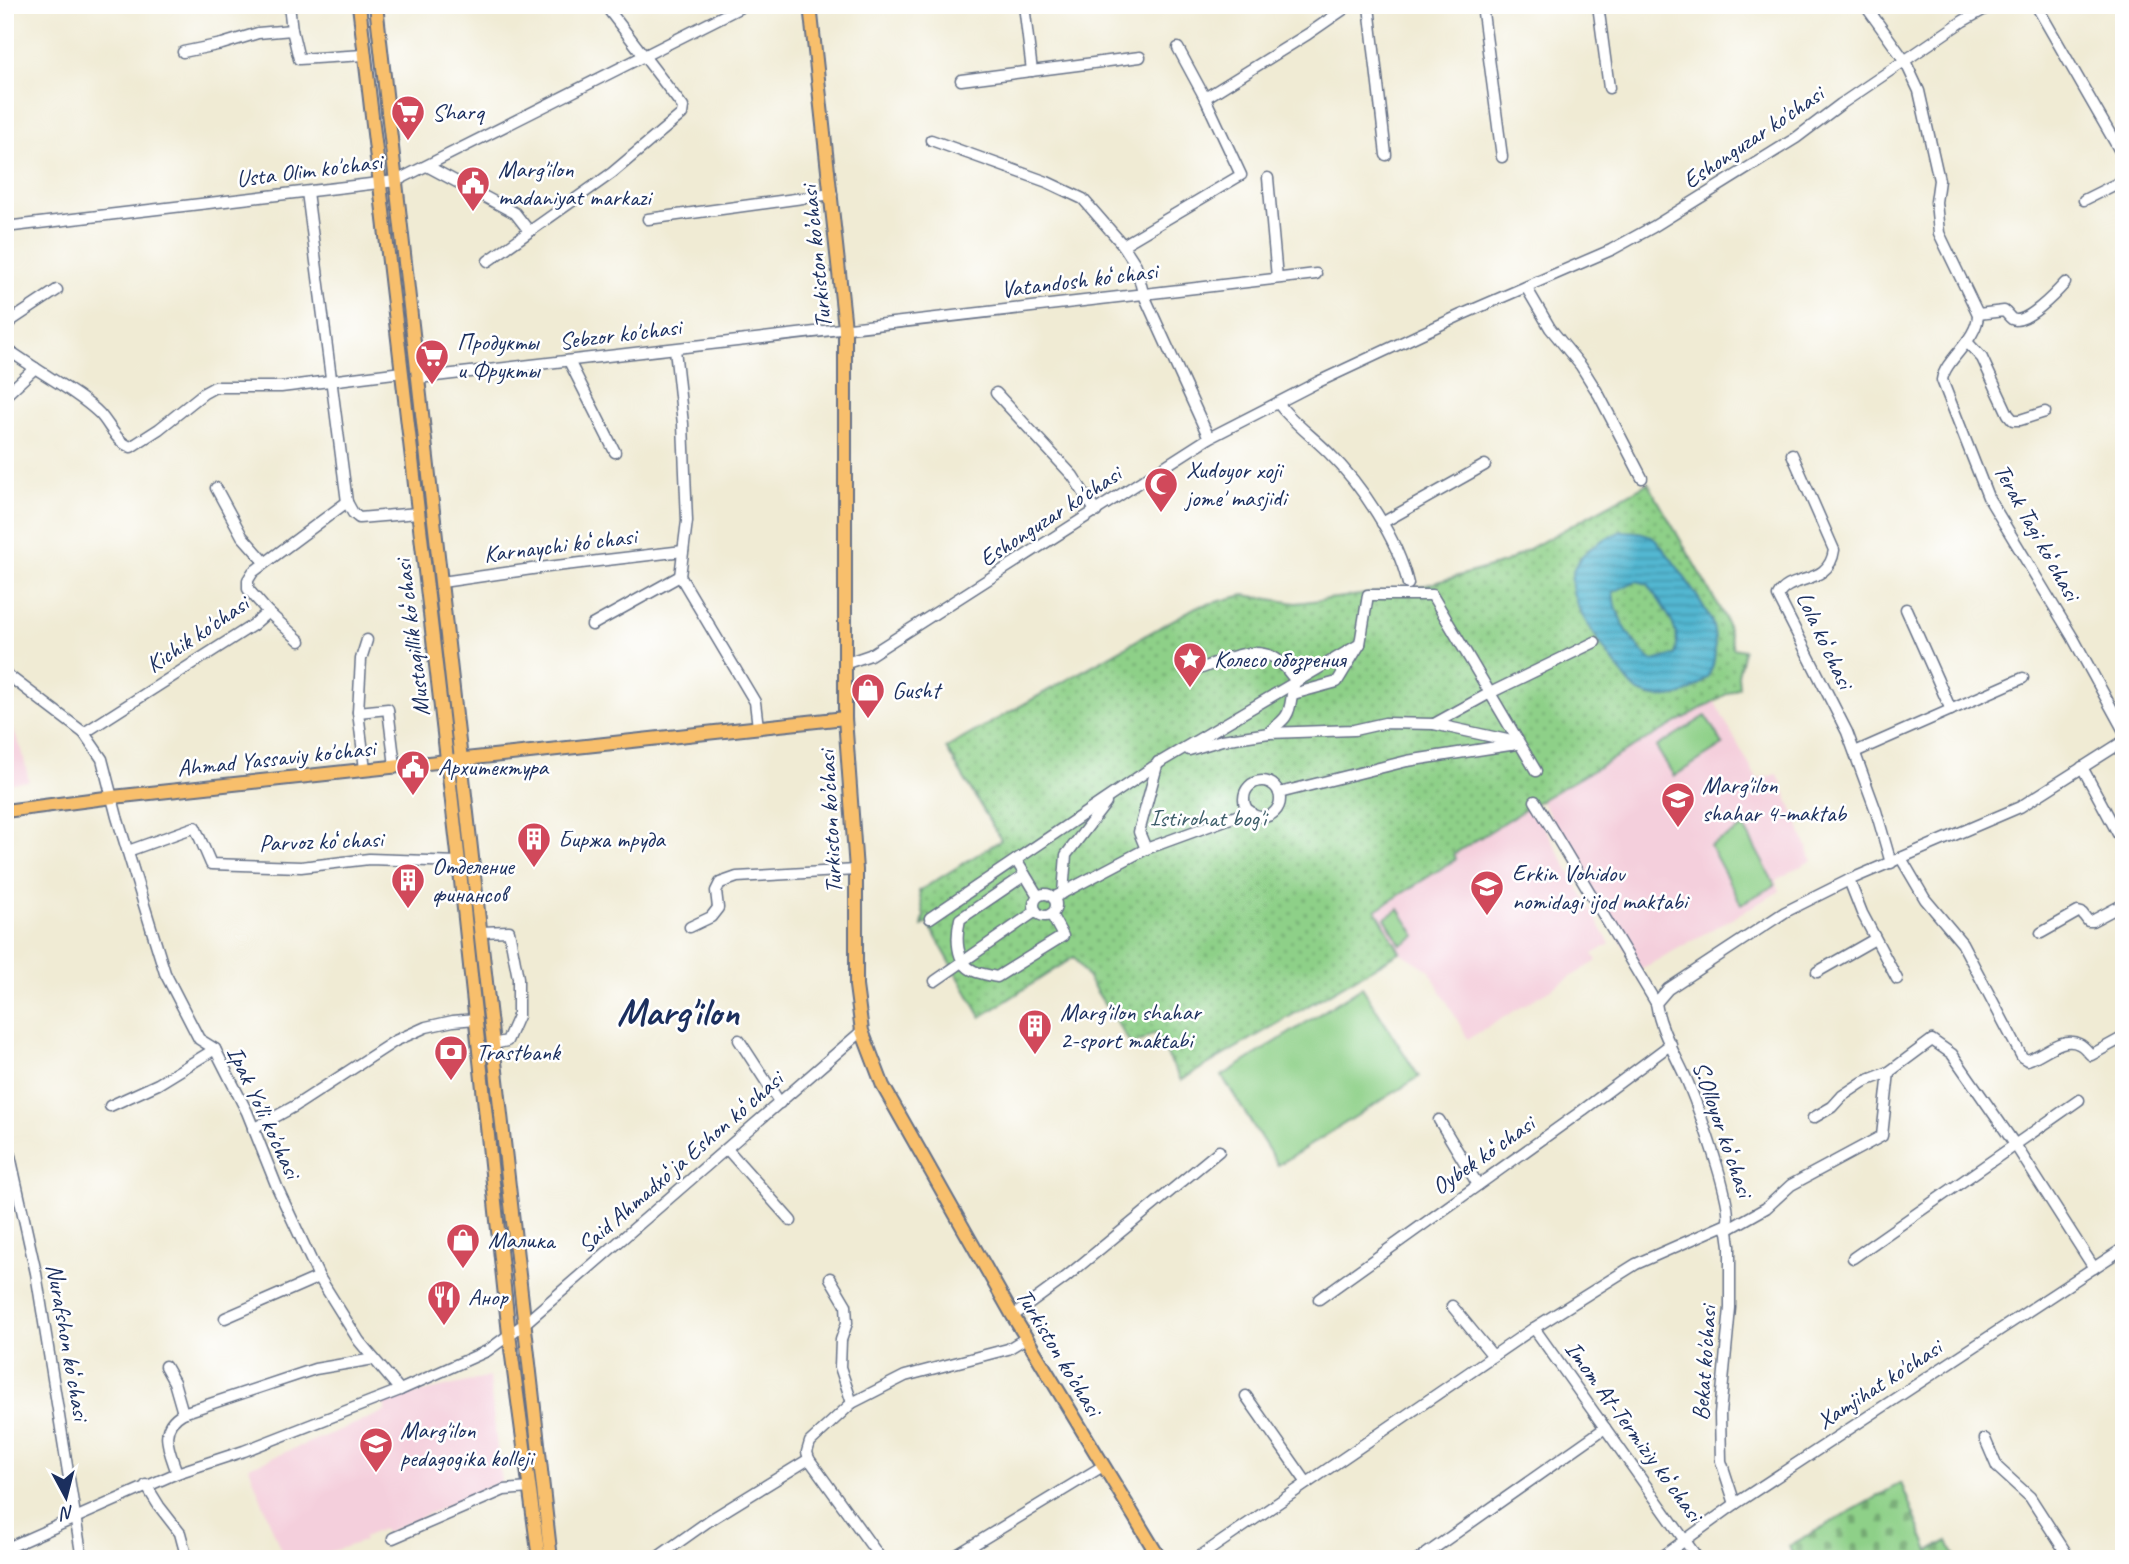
<svg xmlns="http://www.w3.org/2000/svg" width="2129" height="1564" font-family="Caveat,sans-serif">
<defs>
<pattern id="cemetery-stones" width="16" height="16" patternUnits="userSpaceOnUse" patternTransform="scale(1.75)"><rect width="16" height="16" fill="#8ed088"/><path d="M2 7V4a2 2 0 0 1 4 0v3zM10 15v-3a2 2 0 0 1 4 0v3z" fill="#73a972"/></pattern>
<pattern id="park-dots" width="8" height="8" patternUnits="userSpaceOnUse" patternTransform="scale(1.75)"><rect width="8" height="8" fill="#8ed088"/><path d="M2 2h.1M6 6h.1" fill="none" stroke="#73a972" stroke-width="1.8" stroke-linecap="round"/></pattern>
<pattern id="water-rules" width="6" height="5" patternUnits="userSpaceOnUse" patternTransform="scale(1.75)"><rect width="6" height="5" fill="#53b7d1"/><path d="M0 2.5h6" fill="none" stroke="#4495ad"/></pattern>
</defs>
<rect width="100%" height="100%" fill="#fff"/>
<filter id="ink" filterUnits="userSpaceOnUse"><feTurbulence type="fractalNoise" baseFrequency=".0143" numOctaves="2"/><feDisplacementMap in="SourceGraphic" scale="14" xChannelSelector="R" yChannelSelector="G"/><feConvolveMatrix kernelMatrix="1 2 1 2 8 2 1 2 1" color-interpolation-filters="sRGB"/></filter>
<filter id="wash" filterUnits="userSpaceOnUse"><feTurbulence type="fractalNoise" baseFrequency=".00686" numOctaves="4" result="noise"/><feDisplacementMap in="SourceGraphic" scale="28" xChannelSelector="R" yChannelSelector="G"/><feGaussianBlur stdDeviation="1.57" result="paint"/><feColorMatrix in="noise" values="0 0 0 0 0 0 0 0 0 0 0 0 0 0 0 0 0 1.4 0 .05"/><feComposite in="paint" operator="in"/></filter>
<g filter="url(#wash)">
<rect width="100%" height="100%" fill="#f0ebd4"/>
<!-- built -->
<g fill="#f4cfdc">
<polygon points="1713,699 1757,779 1778,774 1812,860 1776,880 1780,891 1638,971 1539,797"/>
<polygon points="5,712 22,750 29,781 5,784"/>
<polygon points="1532,805 1610,944 1593,954 1597,961 1468,1039 1429,970 1400,952 1376,910 1456,859 1453,854"/>
<polygon points="489,1377 501,1482 385,1533 383,1529 363,1537 364,1541 307,1559 284,1559 249,1467 386,1411 383,1401"/>
</g>
<!-- grass -->
<g fill="#8ed088" stroke="#548073" stroke-width="2">
<polygon points="1706,716 1723,745 1674,776 1656,747"/>
<polygon points="1744,827 1775,885 1741,904 1710,846"/>
<polygon points="1399,909 1416,936 1401,945 1385,918"/>
<polygon points="1362,987 1419,1077 1278,1165 1222,1076"/>
</g>
<!-- cemetery -->
<polygon fill="url(#cemetery-stones)" stroke="#548073" stroke-width="2" points="1901,1483 1929,1551 1948,1541 1956,1559 1785,1559 1792,1554 1789,1546"/>
<!-- park -->
<polygon fill="url(#park-dots)" stroke="#548073" stroke-width="2" points="1648,483 1725,618 1733,648 1744,650 1738,675 1739,687 1537,802 1454,854 1456,859 1376,910 1400,952 1181,1080 1155,1033 1132,1046 1074,957 981,1017 928,923 922,926 924,916 919,891 1001,840 946,748 1196,607 1244,595 1296,603 1416,588 1504,563"/>
<!-- water -->
<path fill="url(#water-rules)" stroke="#377398" stroke-width="2" fill-rule="evenodd" d="M1622,531C1633,532 1644,531 1653,538C1665,547 1710,612 1713,626C1716,641 1717,665 1707,677C1690,697 1662,703 1639,692C1629,687 1587,625 1580,611C1575,602 1570,585 1572,575C1577,552 1602,539 1622,531ZM1636,581L1648,584C1661,605 1684,630 1675,655L1653,661C1635,650 1614,613 1613,592Z"/>
</g>
<g filter="url(#ink)">
<g fill="none" stroke-linecap="round" stroke-linejoin="round">
<!-- minor casing -->
<g stroke="#667187" stroke-width="13">
<g id="minor">
<polyline points="289,5 292,30"/>
<polyline points="1024,5 1032,71"/>
<polyline points="1482,5 1502,157"/>
<polyline points="1598,5 1609,88"/>
<path d="M1865,5L1905,61L1919,91L1939,180L1936,202L1939,233L1978,314C1978,340 1945,359 1942,380L1988,497L2073,638L2124,731"/>
<polyline points="2036,5 2124,158"/>
<polyline points="1369,6 1386,155"/>
<polyline points="1178,48 1205,98"/>
<polyline points="183,52 222,44 258,33 292,30 299,59 364,55"/>
<polyline points="961,80 1140,57"/>
<polyline points="931,140 1047,182 1083,199 1123,245 1136,265 1143,293 1209,438"/>
<polyline points="427,166 515,213 529,231"/>
<polyline points="1268,178 1277,278"/>
<polyline points="307,192 347,502"/>
<polyline points="2084,200 2124,180"/>
<polyline points="648,219 832,194"/>
<polyline points="5,227 396,181 745,5"/>
<polyline points="1123,245 1241,175 1205,98 1308,34 1350,5"/>
<polyline points="488,261 612,173 682,114 683,107 605,5"/>
<polyline points="1526,287 1550,328 1581,366 1599,395 1642,478"/>
<path d="M1978,314L2004,311C2007,313 2009,317 2012,319C2025,326 2057,292 2065,283"/>
<polyline points="5,328 12,320 57,290"/>
<polyline points="1967,342 1982,358 2008,414 2013,420 2020,420 2045,412"/>
<polyline points="5,348 35,368"/>
<polyline points="675,349 683,424 687,521 680,576 755,702 758,727"/>
<polyline points="569,361 615,452"/>
<polyline points="418,378 1316,274"/>
<polyline points="996,393 1073,476 1096,512"/>
<path d="M5,396L35,368C56,382 82,396 100,414C110,425 117,443 131,447L159,429L204,393L215,387H281L402,372"/>
<path d="M1278,403C1292,422 1311,435 1328,452C1361,484 1398,539 1408,584"/>
<path d="M1792,454L1834,550C1829,587 1790,573 1778,596L1847,732L1876,811L1891,863"/>
<polyline points="216,488 242,536 265,562"/>
<polyline points="1382,523 1485,465"/>
<polyline points="442,582 539,568 683,551"/>
<polyline points="1906,609 1951,710"/>
<polyline points="268,612 300,641"/>
<polyline points="592,625 680,576"/>
<polyline points="844,664 870,655 1209,438 1318,382 1461,315 1611,250 1653,227 1796,138 1841,104 1963,21 1992,5"/>
<path d="M1202,668C1223,660 1251,646 1273,657C1282,661 1290,674 1296,681C1290,691 1293,706 1286,716C1282,723 1274,726 1269,733"/>
<polyline points="5,673 84,733 102,759 117,817 165,973 199,1039 215,1049 247,1112 277,1187 319,1277 359,1341 400,1390"/>
<polyline points="1293,694 1337,682 1360,644 1368,595 1432,595 1536,771"/>
<polyline points="358,712 361,659 367,640"/>
<polyline points="1434,724 1490,693 1595,642"/>
<polyline points="84,733 253,625 268,612 248,589 248,580 253,572 347,502 353,513 359,518 418,513"/>
<polyline points="1189,750 1222,740 1269,733 1354,730 1385,723 1434,724 1507,740 1511,745"/>
<polyline points="1855,752 2023,678"/>
<polyline points="2082,767 2124,845"/>
<polyline points="365,769 358,712 388,709 395,766"/>
<circle cx="1262" cy="799" r="18"/>
<polyline points="1279,793 1407,761 1516,744"/>
<polyline points="1535,801 1656,1003"/>
<polyline points="1146,849 1139,832 1158,762"/>
<polyline points="128,851 195,827 211,864 301,867 369,859 459,862"/>
<path d="M1901,858L1925,899L1962,943L2022,1057L2027,1060C2042,1056 2062,1035 2079,1044C2084,1046 2087,1051 2091,1055L2124,1037"/>
<polyline points="1016,860 1038,896"/>
<path d="M1025,875L960,919C956,936 955,963 974,971C981,974 989,975 997,977L1063,936L1051,914"/>
<polyline points="1849,880 1862,913 1897,979"/>
<polyline points="1063,893 1066,855 1106,803"/>
<circle cx="1045" cy="905" r="11"/>
<polyline points="1053,898 1146,849 1250,811"/>
<polyline points="930,918 1162,761 1360,644"/>
<polyline points="690,927 711,917 718,908 716,891 720,883 737,877 856,870"/>
<polyline points="480,932 509,931 518,978 518,1016 507,1041 493,1044"/>
<polyline points="2041,933 2078,912 2082,913 2088,921 2092,921 2124,904"/>
<polyline points="1817,972 1875,939"/>
<polyline points="935,981 1036,911"/>
<polyline points="739,1040 780,1103"/>
<polyline points="110,1106 158,1084 215,1049"/>
<polyline points="1813,1118 1832,1107 1842,1096 1863,1082 1889,1072 1932,1040 1952,1054 2016,1146 2094,1268"/>
<polyline points="1439,1120 1478,1185"/>
<polyline points="253,1129 295,1106 395,1041 426,1027 453,1021 476,1019"/>
<polyline points="5,1133 36,1273 82,1559"/>
<polyline points="727,1149 791,1221"/>
<polyline points="1727,1224 1730,1246 1730,1308 1720,1414 1721,1461 1735,1504"/>
<polyline points="1727,1230 1766,1208 1791,1185 1882,1136 1889,1072"/>
<polyline points="1853,1258 2079,1100"/>
<polyline points="830,1278 846,1305 847,1323 841,1340 840,1367 852,1403"/>
<polyline points="1319,1299 1583,1110 1671,1044"/>
<polyline points="1452,1306 1493,1356"/>
<polyline points="1013,1316 1066,1277 1219,1151"/>
<polyline points="225,1318 319,1277"/>
<polyline points="1534,1328 1698,1559"/>
<polyline points="165,1366 174,1382 183,1413"/>
<polyline points="1246,1396 1307,1483"/>
<polyline points="1985,1439 1997,1467 2030,1497 2070,1559"/>
<polyline points="809,1459 881,1559"/>
<path d="M177,1473C169,1449 157,1428 183,1413L315,1369L374,1359"/>
<polyline points="146,1485 159,1506 180,1533 187,1559"/>
<polyline points="393,1538 504,1490 530,1488"/>
<polyline points="5,1549 177,1473 244,1451 400,1390 487,1351 524,1324 862,1031"/>
<polyline points="655,1559 710,1520 809,1459 807,1452 810,1442 852,1403 905,1376 1008,1349 1026,1338"/>
<polyline points="950,1559 1103,1466"/>
<path d="M1196,1559L1534,1328L1636,1264L1727,1224C1735,1207 1697,1105 1688,1083C1677,1057 1660,1031 1656,1003L1668,989L1785,912L1849,880L2020,807L2124,741"/>
<polyline points="1419,1559 1605,1428"/>
<polyline points="1659,1559 1735,1504 2124,1248"/>
</g>
</g>
<!-- major casing -->
<g stroke="#667187" stroke-width="16">
<g id="major">
<polyline points="359,5 459,862 509,1334 539,1559"/>
<polyline points="376,5 551,1559"/>
<polyline points="810,5 845,328 845,718 856,870 856,986 862,1031 883,1086 1013,1316 1160,1559"/>
<polyline points="5,811 113,797 845,718"/>
</g>
</g>
<!-- minor -->
<use href="#minor" stroke="#fff" stroke-width="10"/>
<!-- major -->
<use href="#major" stroke="#f8bf6c" stroke-width="12"/>
</g>
</g>
<!-- icons -->
<defs>
<g id="supermarket-pin" transform="scale(1.75)"><path d="M0 17L-7.5 6A9.5 9.5 0 1 1 7.5 6Z" fill="#d1495b" stroke="#fff"/><path d="M-6-5.5h2.5l.6 2H6L4.5 2H-2.5L-4.4-4H-6ZM-1.5 3.2a1.3 1.3 0 1 0 .1 0ZM3 3.2a1.3 1.3 0 1 0 .1 0Z" fill="#fff"/></g>
<g id="civic-pin" transform="scale(1.75)"><path d="M0 17L-7.5 6A9.5 9.5 0 1 1 7.5 6Z" fill="#d1495b" stroke="#fff"/><path d="M-.6-6.5H3V-4.5H.6V-3L4-1V1h2V6H-6V1h2V-1L-.6-3ZM-1.2 2.5V6h2.4V2.5Z" fill="#fff"/></g>
<g id="mosque-pin" transform="scale(1.75)"><path d="M0 17L-7.5 6A9.5 9.5 0 1 1 7.5 6Z" fill="#d1495b" stroke="#fff"/><path d="M3.5-4.9A6 6 0 1 0 3.5 4.9A5 5 0 1 1 3.5-4.9Z" fill="#fff"/></g>
<g id="sight-pin" transform="scale(1.75)"><path d="M0 17L-7.5 6A9.5 9.5 0 1 1 7.5 6Z" fill="#d1495b" stroke="#fff"/><path d="M0-6L1.8-2.2L6-1.7L2.9 1.2L3.7 5.4L0 3.3L-3.7 5.4L-2.9 1.2L-6-1.7L-1.8-2.2Z" fill="#fff"/></g>
<g id="shop-pin" transform="scale(1.75)"><path d="M0 17L-7.5 6A9.5 9.5 0 1 1 7.5 6Z" fill="#d1495b" stroke="#fff"/><path d="M-5-2.5h2.3a2.7 3.5 0 0 1 5.4 0H5L5.5 6h-11ZM-1.5-2.5h3a1.5 2.3 0 0 0-3 0Z" fill="#fff"/></g>
<g id="school-pin" transform="scale(1.75)"><path d="M0 17L-7.5 6A9.5 9.5 0 1 1 7.5 6Z" fill="#d1495b" stroke="#fff"/><path d="M0-5L7-2L0 1L-7-2ZM-4 1L0 2.5L4 1V4Q0 6-4 4Z" fill="#fff"/></g>
<g id="building-pin" transform="scale(1.75)"><path d="M0 17L-7.5 6A9.5 9.5 0 1 1 7.5 6Z" fill="#d1495b" stroke="#fff"/><path d="M-4-6H4V6H1V3H-1V6H-4ZM-2.5-4.3h1.7v1.8h-1.7ZM.8-4.3h1.7v1.8H.8ZM-2.5-1h1.7V.8h-1.7ZM.8-1h1.7V.8H.8Z" fill="#fff"/></g>
<g id="bank-pin" transform="scale(1.75)"><path d="M0 17L-7.5 6A9.5 9.5 0 1 1 7.5 6Z" fill="#d1495b" stroke="#fff"/><path d="M-6-4H6V4H-6ZM0-2.3a2.3 2.3 0 1 0 0 4.6a2.3 2.3 0 1 0 0-4.6Z" fill="#fff"/></g>
<g id="restaurant-pin" transform="scale(1.75)"><path d="M0 17L-7.5 6A9.5 9.5 0 1 1 7.5 6Z" fill="#d1495b" stroke="#fff"/><path d="M-5-6h1v4h1v-4h1v4h1v-4h1v5L-1.5 .5V6h-2V.5L-5-1ZM5-6V6H3V1.5H1.5Q1.5-4 5-6Z" fill="#fff"/></g>
<g id="university-pin" transform="scale(1.75)"><path d="M0 17L-7.5 6A9.5 9.5 0 1 1 7.5 6Z" fill="#d1495b" stroke="#fff"/><path d="M0-5L7-2L0 1L-7-2ZM-4 1L0 2.5L4 1V4Q0 6-4 4Z" fill="#fff"/></g>
</defs>
<g fill-rule="evenodd">
<use href="#supermarket-pin" x="408" y="112"/>
<use href="#civic-pin" x="473" y="183"/>
<use href="#supermarket-pin" x="432" y="356"/>
<use href="#mosque-pin" x="1161" y="484"/>
<use href="#sight-pin" x="1190" y="659"/>
<use href="#shop-pin" x="868" y="690"/>
<use href="#civic-pin" x="413" y="767"/>
<use href="#school-pin" x="1678" y="799"/>
<use href="#building-pin" x="534" y="839"/>
<use href="#building-pin" x="408" y="880"/>
<use href="#school-pin" x="1487" y="887"/>
<use href="#building-pin" x="1035" y="1026"/>
<use href="#bank-pin" x="451" y="1052"/>
<use href="#shop-pin" x="463" y="1240"/>
<use href="#restaurant-pin" x="444" y="1297"/>
<use href="#university-pin" x="376" y="1444"/>
</g>
<g text-anchor="middle" stroke-width="5" stroke-linejoin="round" paint-order="stroke">
<!-- poi labels -->
<g font-size="24" fill="#1b2f5e" stroke="#fff" text-anchor="start">
<text x="432" y="120">Sharq</text>
<text x="498" y="177">Marg'ilon<tspan x="498" dy="28">madaniyat markazi</tspan></text>
<text x="457" y="350">Продукты<tspan x="457" dy="28">и Фрукты</tspan></text>
<text x="1186" y="478">Xudoyor xoji<tspan x="1186" dy="28">jome' masjidi</tspan></text>
<text x="1214" y="667">Колесо обозрения</text>
<text x="892" y="698">Gusht</text>
<text x="438" y="775">Архитектура</text>
<text x="1702" y="793">Marg'ilon<tspan x="1702" dy="28">shahar 4-maktab</tspan></text>
<text x="558" y="847">Биржа труда</text>
<text x="432" y="874">Отделение<tspan x="432" dy="28">финансов</tspan></text>
<text x="1512" y="881">Erkin Vohidov<tspan x="1512" dy="28">nomidagi ijod maktabi</tspan></text>
<text x="1060" y="1020">Marg'ilon shahar<tspan x="1060" dy="28">2-sport maktabi</tspan></text>
<text x="476" y="1060">Trastbank</text>
<text x="488" y="1248">Малика</text>
<text x="468" y="1305">Анор</text>
<text x="400" y="1438">Marg'ilon<tspan x="400" dy="28">pedagogika kolleji</tspan></text>
</g>
<!-- street labels -->
<g font-size="24" fill="#1b2f5e" stroke="#fff">
<text transform="translate(1753 137) rotate(-34)" y="8">Eshonguzar ko'chasi</text>
<text transform="translate(309 170) rotate(-7)" y="8">Usta Olim ko'chasi</text>
<text transform="translate(816 257) rotate(-96)" y="8">Turkiston ko’chasi</text>
<text transform="translate(1079 280) rotate(-7)" y="8">Vatandosh koʻchasi</text>
<text transform="translate(620 334) rotate(-7)" y="8">Sebzor ko'chasi</text>
<text transform="translate(1050 516) rotate(-33)" y="8">Eshonguzar ko'chasi</text>
<text transform="translate(2037 532) rotate(61)" y="8">Terak Tagi koʻchasi</text>
<text transform="translate(560 545) rotate(-7)" y="8">Karnaychi koʻchasi</text>
<text transform="translate(197 634) rotate(-34)" y="8">Kichik ko'chasi</text>
<text transform="translate(412 638) rotate(-97)" y="8">Mustaqillik koʻchasi</text>
<text transform="translate(1825 640) rotate(65)" y="8">Lola koʻchasi</text>
<text transform="translate(276 758) rotate(-6)" y="8">Ahmad Yassaviy ko'chasi</text>
<text transform="translate(830 822) rotate(-93)" y="8">Turkiston ko’chasi</text>
<text transform="translate(321 841) rotate(-2)" y="8">Parvoz koʻchasi</text>
<text transform="translate(264 1112) rotate(65)" y="8">Ipak Yo'li ko'chasi</text>
<text transform="translate(1723 1129) rotate(71)" y="8">S.Olloyor koʻchasi</text>
<text transform="translate(1483 1155) rotate(-35)" y="8">Oybek koʻchasi</text>
<text transform="translate(680 1162) rotate(-41)" y="8">Said Ahmadxoʻja Eshon koʻchasi</text>
<text transform="translate(68 1342) rotate(80)" y="8">Nurafshon koʻchasi</text>
<text transform="translate(1059 1352) rotate(59)" y="8">Turkiston ko’chasi</text>
<text transform="translate(1704 1363) rotate(-86)" y="8">Bekat ko'chasi</text>
<text transform="translate(1879 1384) rotate(-33)" y="8">Xamjihat ko'chasi</text>
<text transform="translate(1634 1431) rotate(54)" y="8">Imom At-Termiziy koʻchasi</text>
</g>
<!-- park labels -->
<g font-size="24" fill="#3e5f6b" stroke="#fff">
<text x="1208" y="826">Istirohat bog'i</text>
</g>
<!-- town labels -->
<g font-size="38" font-weight="bold" fill="#1b2f5e" stroke="#fff">
<text x="678" y="1025">Marg'ilon</text>
</g>
</g>
<!-- margin -->
<rect width="2129" height="1564" fill="none" stroke="#fff" stroke-width="28"/>
<!-- north arrow -->
<g transform="translate(66 1497) rotate(173)" stroke="#ffffff" stroke-width="5" paint-order="stroke">
<path d="M0-5L12 26L0 18L-12 26Z" fill="#1b2f5e"/>
<text y="-10" font-size="19" font-weight="bold" text-anchor="middle" fill="#1b2f5e">N</text>
</g>
</svg>
